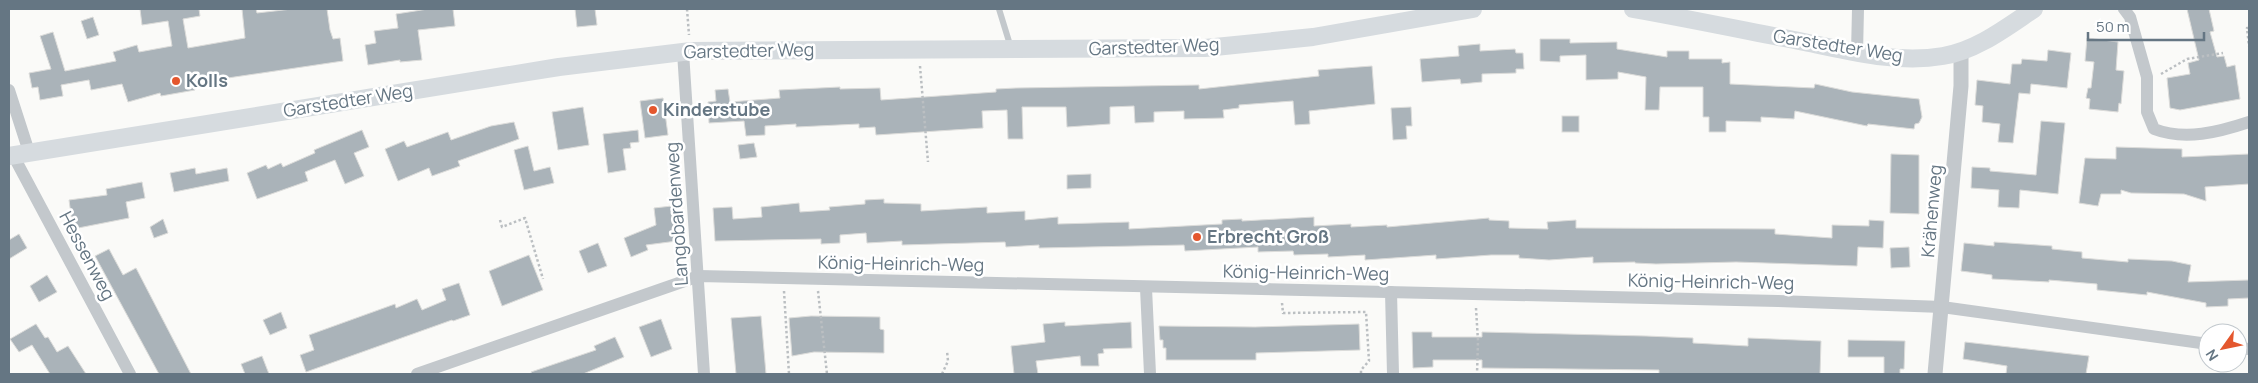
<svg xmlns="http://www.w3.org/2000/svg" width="2258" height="383" font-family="Manrope,sans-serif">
<rect width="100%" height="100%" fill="#fafaf8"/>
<!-- building -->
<g fill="#aab3b9" stroke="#dcdcda">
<polygon points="140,9 199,9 200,16 183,19 188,48 245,38 242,9 256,9 257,13 292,9 327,9 330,30 333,39 340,38 343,61 194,83 195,90 161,96 160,93 128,102 122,84 91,90 89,80 61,85 63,96 40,100 38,87 32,88 29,73 51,69 40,36 53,32 65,71 116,61 113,52 137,45 139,52 172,46 168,21 142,25"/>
<polygon points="428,9 453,9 455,26 418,30 422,60 400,62 400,60 368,65 365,45 376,43 374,31 398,28 396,14"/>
<polygon points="575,9 595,9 597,25 577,27"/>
<polygon points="2187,9 2209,9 2214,31 2210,32 2217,57 2224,56 2227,67 2235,65 2240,99 2180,110 2170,108 2167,78 2190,74 2188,63 2199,60"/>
<polygon points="93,17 99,35 87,39 81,21"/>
<polygon points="2087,38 2118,42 2116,70 2124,71 2121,104 2119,103 2118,112 2089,109 2090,99 2086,98 2088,88 2091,88 2094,62 2085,61"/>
<polygon points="1540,39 1570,39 1570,43 1617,42 1617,49 1667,57 1667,51 1689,51 1689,59 1722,59 1722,63 1730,62 1730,84 1814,88 1815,84 1852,92 1919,99 1922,117 1919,123 1915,124 1914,129 1868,124 1867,126 1795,111 1794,119 1761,117 1761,122 1726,121 1726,132 1709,132 1709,117 1703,117 1703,87 1660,87 1659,110 1645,110 1646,77 1618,72 1618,79 1586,80 1586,55 1560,56 1560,62 1540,61"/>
<polygon points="1480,44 1480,51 1515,49 1516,53 1523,53 1524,69 1516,69 1516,73 1482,74 1482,82 1461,84 1460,79 1422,82 1420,59 1459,56 1458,46"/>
<polygon points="2048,50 2071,53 2067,88 2031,84 2030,94 2019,93 2013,143 1998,142 2000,124 1982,122 1983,106 1975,105 1977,80 2010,84 2012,64 2021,64 2022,59 2047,61"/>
<polygon points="1372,66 1375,104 1309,111 1310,124 1295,125 1293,101 1239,105 1239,108 1223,110 1224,118 1184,119 1184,111 1154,112 1154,122 1135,123 1134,106 1110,107 1110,124 1067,127 1066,107 1022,107 1023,139 1008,139 1007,110 982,111 983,128 876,135 875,127 859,128 859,124 796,127 796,124 765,126 765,135 746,136 744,121 709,123 708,102 716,101 715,90 728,89 730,102 780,98 779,90 840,87 840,89 880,88 881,100 996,92 996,89 1016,88 1199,85 1199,89 1319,76 1318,70"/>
<polygon points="663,98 668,135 645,138 640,101"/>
<polygon points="583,107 589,145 558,150 552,112"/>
<polygon points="1411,107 1412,126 1406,126 1407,139 1393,140 1391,108"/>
<rect x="1562" y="116" width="17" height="16"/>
<polygon points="2041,121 2065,123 2058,194 2020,190 2019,208 1998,207 1999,190 1971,188 1972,167 1990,168 1990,171 2036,175"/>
<polygon points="514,122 519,139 458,161 460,166 432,176 429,168 398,181 385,149 404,141 407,147 448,132 451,140 491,126"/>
<polygon points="362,130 369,147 354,153 364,176 345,184 335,160 305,172 308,181 257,199 247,173 266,165 268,169 281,163 283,167 315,153 314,150"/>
<polygon points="638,130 639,142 630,143 631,148 623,149 626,170 608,173 603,134"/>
<polygon points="754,143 757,157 740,159 738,145"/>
<polygon points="528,146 534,171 550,167 554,183 524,190 514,150"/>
<polygon points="2116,147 2182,149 2182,157 2249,154 2249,184 2205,187 2206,201 2184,194 2131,193 2121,190 2121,194 2101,194 2098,206 2079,203 2085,158 2116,159"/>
<polygon points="1891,154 1919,155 1919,214 1890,213"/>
<polygon points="195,168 196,174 227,168 229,181 174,192 170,173"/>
<polygon points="1091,174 1091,188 1067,189 1067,175"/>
<polygon points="142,182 145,198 126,202 129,218 73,229 69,200 107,195 106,189"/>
<polygon points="884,199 884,203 921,204 921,211 987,207 987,213 1025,211 1025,220 1058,217 1058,224 1129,222 1129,229 1222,224 1222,220 1242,219 1242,221 1314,217 1314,226 1351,224 1351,227 1387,225 1387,227 1489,218 1489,220 1509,221 1509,228 1548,229 1547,222 1576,220 1576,228 1775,229 1775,234 1832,238 1832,225 1869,226 1869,220 1884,221 1883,248 1858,247 1857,266 1736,262 1656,264 1635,263 1635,262 1593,263 1593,257 1549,260 1519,258 1519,255 1491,255 1436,259 1436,255 1365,260 1365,255 1328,257 1328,254 1294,255 1293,251 1258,252 1258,247 1185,251 1184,245 1039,248 1039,245 1006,247 1005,242 902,245 902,241 867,243 866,233 840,235 840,243 821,244 821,239 715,241 713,208 732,207 733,219 762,217 761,207 799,203 800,212 830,210 829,207 865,204 865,200"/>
<polygon points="672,206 677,241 646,245 648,250 631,257 624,238 656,225 654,208"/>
<polygon points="163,219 168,233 154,238 150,227"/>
<polygon points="19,234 27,248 9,259 9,240"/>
<polygon points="1994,242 2052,246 2052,249 2082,252 2082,258 2128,262 2128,259 2172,261 2191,265 2188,282 2249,280 2249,298 2228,299 2228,306 2206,307 2206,303 2147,292 2147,295 2097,290 2097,284 2049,280 2049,282 1992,279 1992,275 1961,271 1964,243 1994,246"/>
<polygon points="598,243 607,266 588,273 579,251"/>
<polygon points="1909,247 1910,267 1891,268 1890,248"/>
<polygon points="109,249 123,275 136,268 191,374 159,374 95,256"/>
<polygon points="529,255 543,290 502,306 489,271"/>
<polygon points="47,275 57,292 39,302 30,286"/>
<polygon points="459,283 470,315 453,321 452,320 306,372 300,355 314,350 309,335 395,304 396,308 417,299 422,310 446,300 442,289"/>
<polygon points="281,312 287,328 270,335 263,320"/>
<polygon points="761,316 766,374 736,374 731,318"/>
<polygon points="811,316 880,317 880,329 884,330 884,353 814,352 792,356 789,318"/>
<polygon points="661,319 672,349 651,357 639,327"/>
<polygon points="1065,322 1065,326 1131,322 1132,348 1103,349 1104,353 1098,354 1099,366 1081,366 1080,356 1036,361 1038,374 1014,374 1011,346 1045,342 1043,324"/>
<polygon points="36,324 45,338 48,337 57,352 68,346 86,374 50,374 32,345 19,352 10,339"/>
<polygon points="1359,324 1360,350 1256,353 1256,360 1166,360 1166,348 1163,348 1163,340 1160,340 1159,326 1255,327"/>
<polygon points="1412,332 1432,332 1432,337 1482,337 1482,332 1646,336 1693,338 1693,343 1748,346 1748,338 1821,341 1820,374 1659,374 1659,370 1482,368 1482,360 1433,360 1433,367 1413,368"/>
<polygon points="615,337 624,357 583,374 532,374 531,372 596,350 594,346"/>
<polygon points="1848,340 1905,341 1904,369 1900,369 1900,374 1884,374 1884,357 1848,357"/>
<polygon points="1965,342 2089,356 2086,374 2006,374 2007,366 1963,359"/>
<polygon points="262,356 269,374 245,374 241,364"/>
</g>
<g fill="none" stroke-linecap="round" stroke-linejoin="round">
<!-- path -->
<g stroke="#bbbfc2" stroke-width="2.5" stroke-dasharray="2.5 2.5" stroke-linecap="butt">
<polyline points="687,9 689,35"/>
<polyline points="2249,28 2247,28 2249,46"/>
<polyline points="920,66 928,162"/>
<polyline points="2161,74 2187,59 2223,53"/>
<polyline points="500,220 502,227 525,218 543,279"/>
<polyline points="784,291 789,374"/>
<polyline points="818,291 827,374"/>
<polyline points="1282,303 1283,313 1366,312 1369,361 1361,370 1361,374"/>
<polyline points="1476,308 1478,341 1477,374"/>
<polyline points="942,374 948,361 947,351"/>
</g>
<!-- service -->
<polyline stroke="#c3c8cc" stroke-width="6" points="999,9 1011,48"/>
<!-- minor -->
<g stroke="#c3c8cc" stroke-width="12">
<path d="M2124,9L2130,17L2147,77V112L2154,129C2185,141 2219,132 2249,122"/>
<polyline points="683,52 704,374"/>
<polyline points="1857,53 1858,9"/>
<polyline points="9,90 29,152"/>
<polyline points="13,155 130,374"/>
<polyline points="1146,288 1150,374"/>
<polyline points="1391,292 1393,374"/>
<polyline points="2238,348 2249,349"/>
<polyline points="417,374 699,276 1778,301 1942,307 2208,344"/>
</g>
<!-- tertiary -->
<polyline stroke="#c3c8cc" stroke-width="15" points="1935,374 1961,86 1961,51"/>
<!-- secondary -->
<g stroke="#d6dbdf" stroke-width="18">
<path d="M1633,9C1690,19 1747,31 1804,42C1849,51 1897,64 1943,56C1976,51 2007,27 2034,9"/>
<polyline points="9,156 559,67 691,51 1205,48 1313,37 1473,9"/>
</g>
</g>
<!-- markers -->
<g fill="#e4572e" stroke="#fff" stroke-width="2">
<circle cx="176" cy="81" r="5"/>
<circle cx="653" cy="110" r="5"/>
<circle cx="1197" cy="237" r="5"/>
</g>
<g text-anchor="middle" stroke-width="5" stroke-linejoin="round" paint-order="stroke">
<!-- street labels -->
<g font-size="18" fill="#657683" stroke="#fff">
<text transform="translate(1838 46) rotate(9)" y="6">Garstedter Weg</text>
<text transform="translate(1154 47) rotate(-2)" y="6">Garstedter Weg</text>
<text transform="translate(749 51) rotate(-1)" y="6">Garstedter Weg</text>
<text transform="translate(348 101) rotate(-9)" y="6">Garstedter Weg</text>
<text transform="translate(1932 211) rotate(-85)" y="6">Krähenweg</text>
<text transform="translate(677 214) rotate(-94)" y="6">Langobardenweg</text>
<text transform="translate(87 256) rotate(62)" y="6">Hessenweg</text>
<text transform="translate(901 264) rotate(1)" y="6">König-Heinrich-Weg</text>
<text transform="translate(1306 273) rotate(1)" y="6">König-Heinrich-Weg</text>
<text transform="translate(1711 282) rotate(1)" y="6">König-Heinrich-Weg</text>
</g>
<!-- poi labels -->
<g font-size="18" font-weight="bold" fill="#657683" stroke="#fff" text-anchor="start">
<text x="186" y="87">Kolls</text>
<text x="663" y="116">Kinderstube</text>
<text x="1207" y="243">Erbrecht Groß</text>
</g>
</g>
<!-- border -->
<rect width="2258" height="383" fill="none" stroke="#657683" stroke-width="20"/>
<!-- north arrow -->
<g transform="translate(2223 348) rotate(237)"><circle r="24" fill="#ffffff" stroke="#c1c8cd"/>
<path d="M0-4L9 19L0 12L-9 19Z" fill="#e4572e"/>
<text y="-8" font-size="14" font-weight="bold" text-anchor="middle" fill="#657683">N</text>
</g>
<!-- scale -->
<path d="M2088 32v8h116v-8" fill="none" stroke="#657683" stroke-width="2.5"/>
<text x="2096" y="32" font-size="15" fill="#657683" stroke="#ffffff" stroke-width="4" paint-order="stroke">50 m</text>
</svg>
